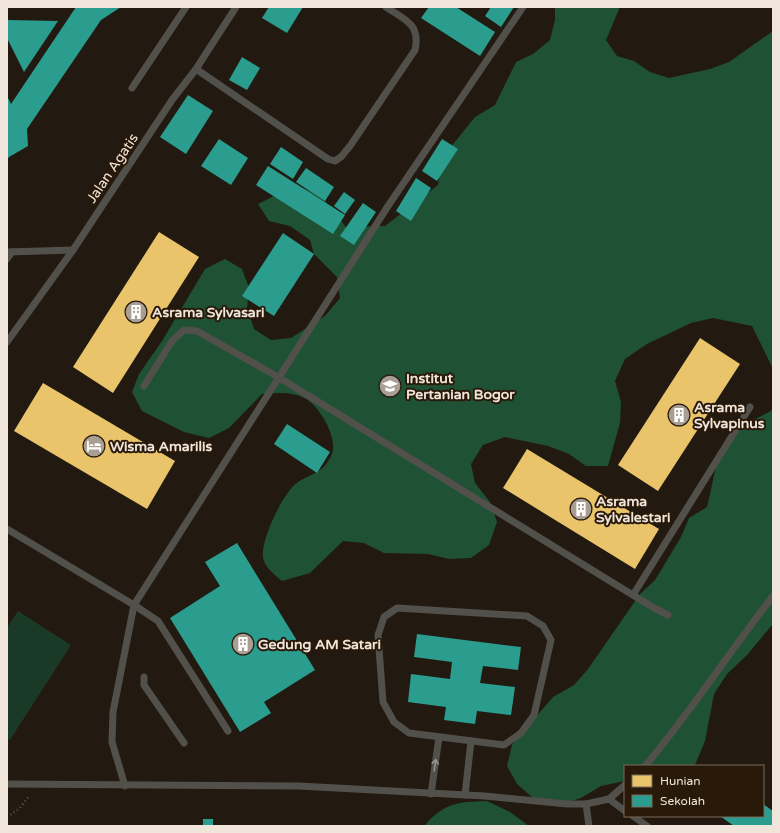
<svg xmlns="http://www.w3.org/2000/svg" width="780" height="833" font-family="'Varela Round',sans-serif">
<rect width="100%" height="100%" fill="#221910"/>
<!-- green -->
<polygon fill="#1a3a27" points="18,611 71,645 10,740 7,739 7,628"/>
<!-- forest -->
<g fill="#1f5135">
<path d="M555,7H620L606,40L617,56L634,61L650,72L669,78L710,69L729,62L773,31V369L752,326L713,318L691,323L647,344L625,359L615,381L621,402L620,423L608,466H586L569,454L548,446L505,437L483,445L471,464L475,483L490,502L497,522L489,545L471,558L449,559L428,554L384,553L364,543L343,541L310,573L282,581C275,575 265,568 263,558C260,541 283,492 298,482C312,473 323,474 332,454C338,438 320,407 306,399C292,391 277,393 262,394L229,428L209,438L184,432L142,411L132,392L139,374L162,341L205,269L225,259L242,269L249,288L247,308L254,329L271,340L291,338L325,316L340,298L337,277L314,254L310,240L290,226L269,221L258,204L276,195L301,187L321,196L346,227L385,226L438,185L441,166L450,148L475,117L495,105L516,62L533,54L550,40L555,20Z"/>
<path d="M773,409V624L747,655L727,674L714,694L705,741L695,765L625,766V781L601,786L581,798L559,805L533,798L517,784L507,766L512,745L553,697L574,685L588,669L640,594L655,580L681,537L689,518L707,507C713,486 717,442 735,429C746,421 762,418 773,409Z"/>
<path d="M487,801L510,812L529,826H424C444,803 457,802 487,801Z"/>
</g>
<!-- homes -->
<g fill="#e9c46a">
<polygon points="159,232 199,257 113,393 73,367"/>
<polygon points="700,338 740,364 658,491 618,465"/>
<polygon points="43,383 175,461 147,509 14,431"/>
<polygon points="527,449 659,529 635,569 503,488"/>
</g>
<!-- schools -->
<g fill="#2a9d8f">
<polygon points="76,7 121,7 101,20 27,129 28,146 9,157 7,160 7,96 11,104"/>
<polygon points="269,7 303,7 287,33 262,18"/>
<polygon points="429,7 456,7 495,32 480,56 421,18"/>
<polygon points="491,7 514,7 501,27 485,16"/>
<polygon points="7,20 58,21 24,72 7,38"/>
<polygon points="242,57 260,68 247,90 229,80"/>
<polygon points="188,95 213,111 186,154 160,137"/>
<polygon points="219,139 248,158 231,185 201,166"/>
<polygon points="442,139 458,149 437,181 422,171"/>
<polygon points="281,147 303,162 293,179 270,164"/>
<polygon points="268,166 345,215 333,234 256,185"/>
<polygon points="306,168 334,187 325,201 296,182"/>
<polygon points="416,178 431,188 411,221 396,211"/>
<polygon points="344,192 355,200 345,214 334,206"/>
<polygon points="363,203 376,212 354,245 340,236"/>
<polygon points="283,233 314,254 274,316 242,296"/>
<polygon points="287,424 330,452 317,473 274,444"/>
<polygon points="237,543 315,670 264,702 271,713 240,732 170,618 220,586 205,562"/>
<polygon points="417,634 521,647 518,670 483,666 480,683 515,687 511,715 477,711 475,724 444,720 446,707 408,702 411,674 450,679 452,662 414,657"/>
<polygon points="763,804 773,811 773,826 734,826 720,816 763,816"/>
<rect x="203" y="819" width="10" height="7"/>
</g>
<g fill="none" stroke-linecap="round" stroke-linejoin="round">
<!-- path -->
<polyline stroke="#595551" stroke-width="2.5" stroke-dasharray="1 3" stroke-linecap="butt" points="7,817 20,808 29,796"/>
<!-- service -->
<g stroke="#52504b" stroke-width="7">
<path d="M196,69L328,159L335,161L341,157L350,146L415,50C421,24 404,19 386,7"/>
<polyline points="132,88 186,7"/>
<polyline points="7,252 73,250"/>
<polyline points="7,259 12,252"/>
<polyline points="7,342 73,250 172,100 196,69 236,7"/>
<polyline points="144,386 172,341 184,330 197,331 278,377 654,608 668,615"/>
<polyline points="7,529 134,605 158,621 228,731"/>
<polyline points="633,595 750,407"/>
<polygon points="397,608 527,616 543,626 551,640 534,715 521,733 504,745 409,733 394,722 383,702 378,635 384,617"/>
<polyline points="144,677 144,685 184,743"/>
<path d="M645,766C691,712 729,652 773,596"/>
<polyline points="7,784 299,786 485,796 567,804 586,804 609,799 625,785"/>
<polyline points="125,786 112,742 113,712 134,605 388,206 523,7"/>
<polyline points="431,794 439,737"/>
<polyline points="465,795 471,741"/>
<polyline points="609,799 625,811"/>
<polyline points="586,804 589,826"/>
<polyline points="633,816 647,826"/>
</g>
</g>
<!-- one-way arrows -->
<defs><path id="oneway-shaft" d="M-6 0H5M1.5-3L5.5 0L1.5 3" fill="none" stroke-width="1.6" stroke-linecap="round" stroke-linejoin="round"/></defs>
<use stroke="#99938b" href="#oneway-shaft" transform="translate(435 765) rotate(-82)"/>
<!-- icons -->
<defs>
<g id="building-disc" transform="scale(1.15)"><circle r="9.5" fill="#a89e93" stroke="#291909"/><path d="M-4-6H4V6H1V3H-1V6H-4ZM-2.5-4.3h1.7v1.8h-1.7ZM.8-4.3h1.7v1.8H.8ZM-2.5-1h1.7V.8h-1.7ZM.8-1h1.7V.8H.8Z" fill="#fff"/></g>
<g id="university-disc" transform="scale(1.15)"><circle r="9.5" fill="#a89e93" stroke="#291909"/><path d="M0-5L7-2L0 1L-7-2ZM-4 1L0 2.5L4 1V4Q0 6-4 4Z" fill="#fff"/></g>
<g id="hotel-disc" transform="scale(1.15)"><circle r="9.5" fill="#a89e93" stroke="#291909"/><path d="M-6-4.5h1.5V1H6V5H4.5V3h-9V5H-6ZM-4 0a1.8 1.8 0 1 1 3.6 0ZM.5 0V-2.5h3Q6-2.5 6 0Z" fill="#fff"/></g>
</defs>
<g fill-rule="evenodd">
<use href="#building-disc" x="136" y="312"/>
<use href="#university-disc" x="390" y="386"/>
<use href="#building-disc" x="679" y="415"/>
<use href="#hotel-disc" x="94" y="446"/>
<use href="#building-disc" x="581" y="509"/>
<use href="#building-disc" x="243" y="644"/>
</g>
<g text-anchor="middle" stroke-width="4" stroke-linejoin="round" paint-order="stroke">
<!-- street labels -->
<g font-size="14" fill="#f0e5da" stroke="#291909">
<text transform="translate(112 168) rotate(-56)" y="5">Jalan Agatis</text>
</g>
<!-- poi labels -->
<g font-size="14" font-weight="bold" fill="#f0e5da" stroke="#291909" text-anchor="start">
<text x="152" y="317">Asrama Sylvasari</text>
<text x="406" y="383">Institut<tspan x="406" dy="16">Pertanian Bogor</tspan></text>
<text x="694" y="412">Asrama<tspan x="694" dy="16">Sylvapinus</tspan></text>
<text x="110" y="451">Wisma Amarilis</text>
<text x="596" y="506">Asrama<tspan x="596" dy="16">Sylvalestari</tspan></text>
<text x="258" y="649">Gedung AM Satari</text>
</g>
</g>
<!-- border -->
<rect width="780" height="833" fill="none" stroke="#f0e5da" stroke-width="16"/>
<!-- legend -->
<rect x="624" y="765" width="140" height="52" fill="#291909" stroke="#796b5d"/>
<rect x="632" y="775" width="20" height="12" fill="#e9c46a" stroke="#796b5d"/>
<text x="660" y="785" font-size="12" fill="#f0e5da">Hunian</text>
<rect x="632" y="795" width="20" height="12" fill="#2a9d8f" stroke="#796b5d"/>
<text x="660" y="805" font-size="12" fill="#f0e5da">Sekolah</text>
</svg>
